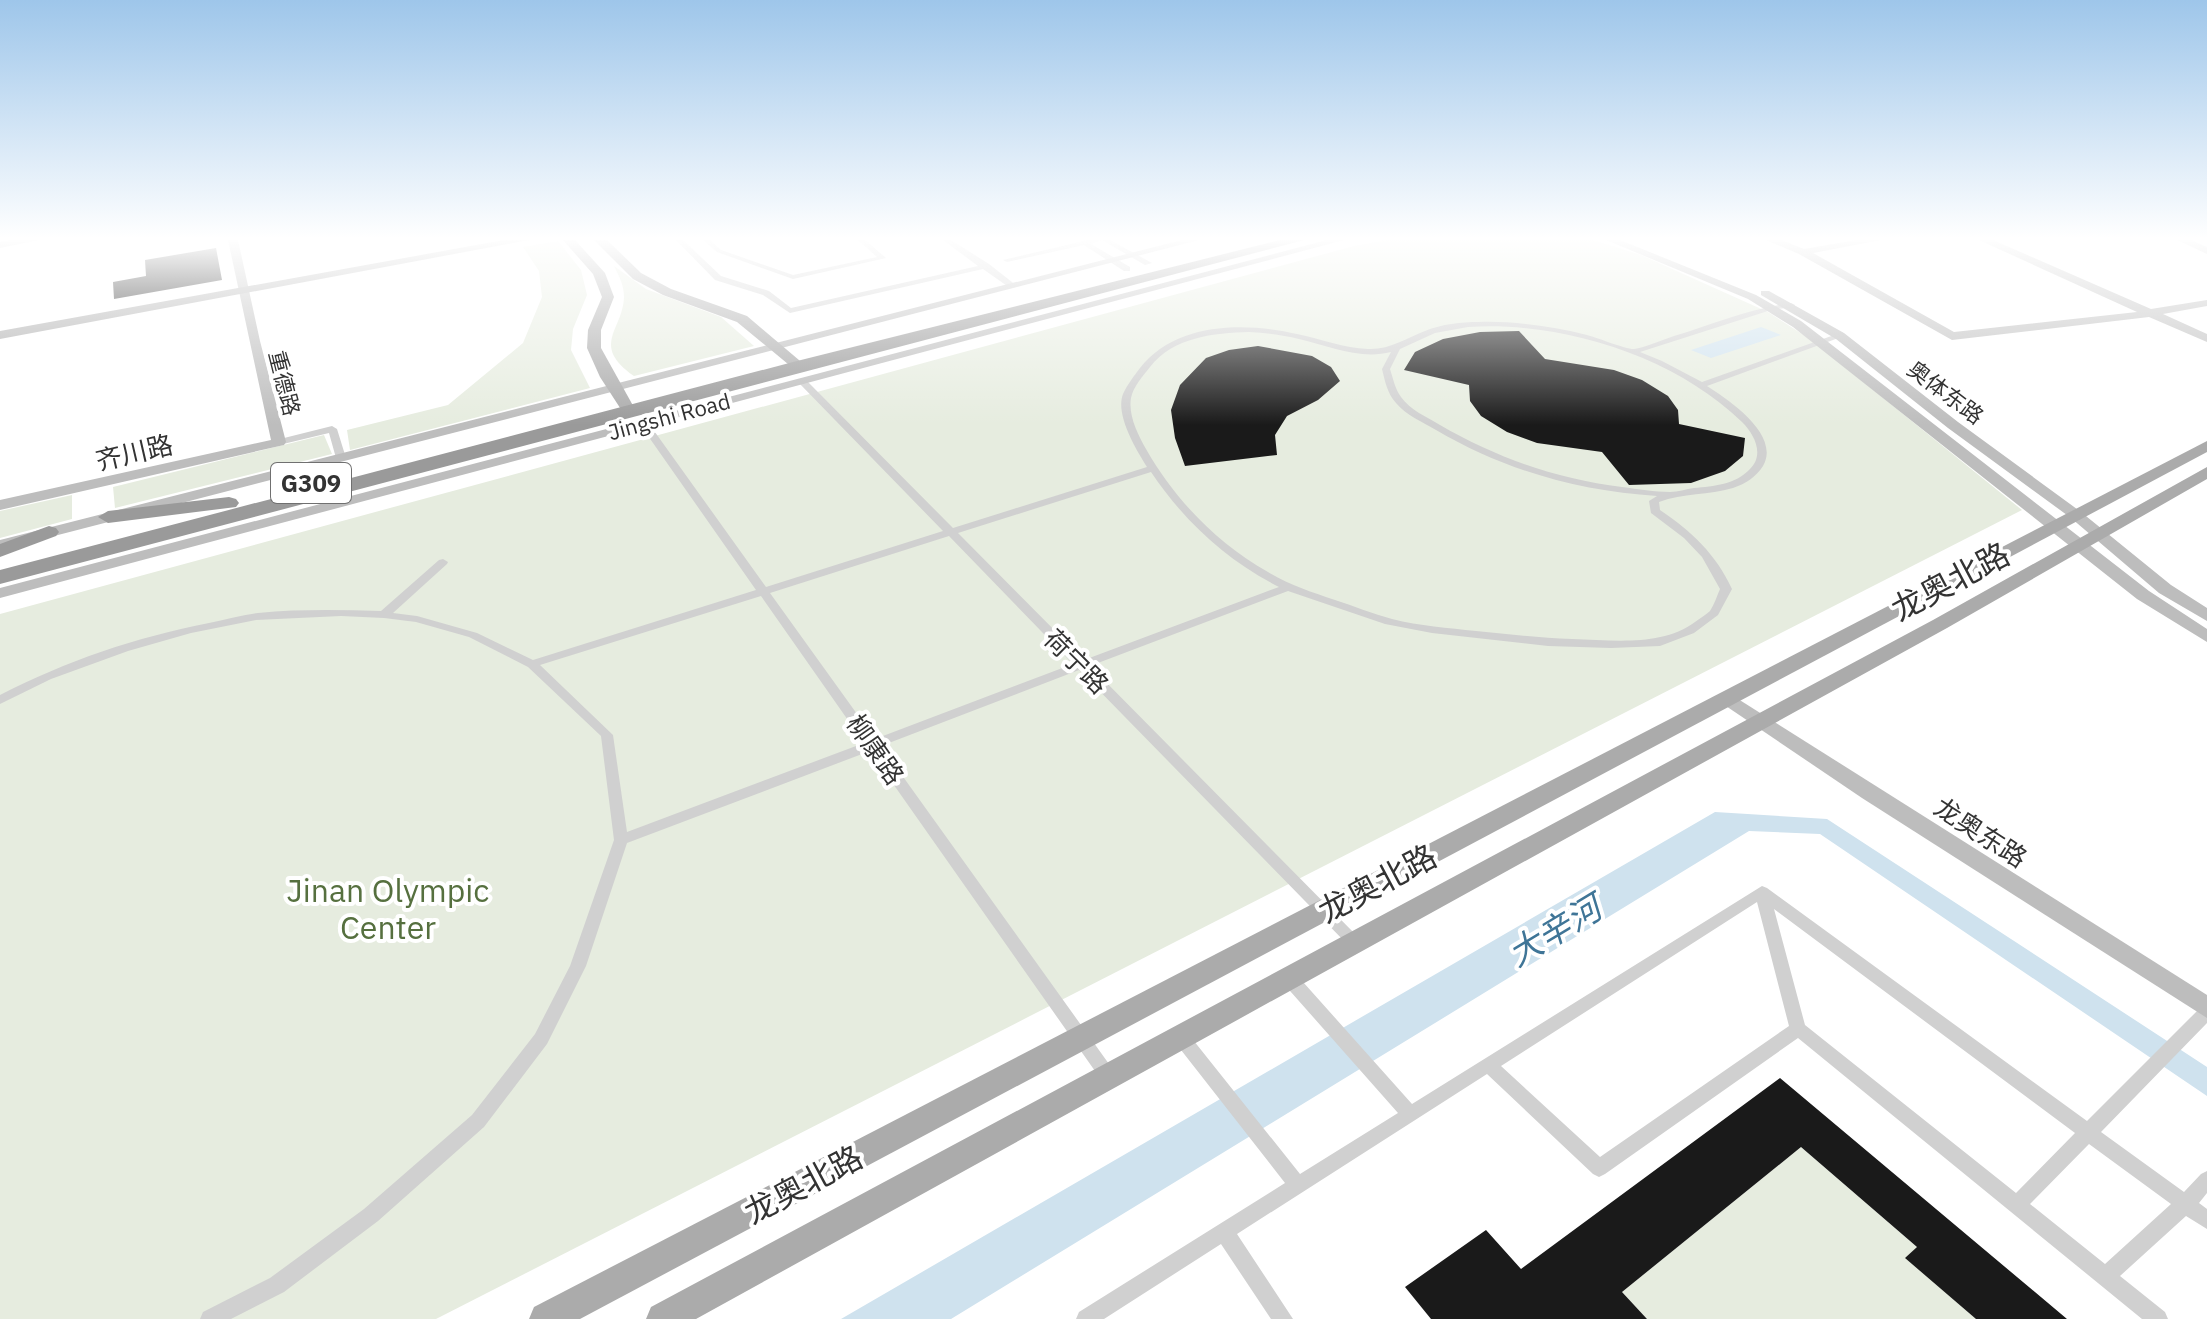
<svg xmlns="http://www.w3.org/2000/svg" width="2207" height="1319" viewBox="0 0 2207 1319" font-family="'IBM Plex Sans','Noto Sans SC',sans-serif">
<style>
.green{fill:#e6ecdf}
.water{fill:#cfe2ee}
.building{fill:#1a1a1a}
.lines{fill:none;stroke-linecap:round;stroke-linejoin:round}
.street{fill:#d0d0d0;fill-rule:evenodd}
.secondary{fill:#bdbdbd;fill-rule:evenodd}
.primary{fill:#ababab;fill-rule:evenodd}
.highway{fill:#9a9a9a;fill-rule:evenodd}
.labels{text-anchor:middle;dominant-baseline:central;stroke-width:8;stroke-linejoin:round;paint-order:stroke}
.far-street-label{font-size:22px;fill:#333;stroke:#fff}
.shield{fill:#fff;stroke:#707070;stroke-width:2}
.shield-label{font-size:24px;font-weight:bold;fill:#333}
.street-label{font-size:26px;fill:#333;stroke:#fff}
.near-street-label{font-size:32px;fill:#333;stroke:#fff}
.near-park-label{font-size:32px;fill:#56703f;stroke:#fff}
.near-water-label{font-size:34px;font-style:italic;fill:#3f7597;stroke:#fff}
</style>
<rect width="100%" height="100%" fill="#fff"/>
<g class="green">
<polygon points="1387,240 1593,240 1641,255 1768,312 1810,339 2022,510 436,1319 0,1319 0,614 1354,246"/>
<polygon points="558,241 581,270 587,295 573,329 571,350 590,388 350,450 347,430 448,405 523,343 542,297 539,271 523,247"/>
<path d="M614,266L646,289L721,317L754,346L634,376C590,345 623,330 624,297C624,285 619,276 614,266Z"/>
<polygon points="324,435 332,454 115,508 113,487"/>
<polygon points="72,495 72,519 0,538 0,511"/>
<polygon points="1801,1147 1917,1247 1906,1258 1976,1319 1647,1319 1622,1292"/>
</g>
<g class="water">
<polygon points="1761,327 1781,335 1711,358 1691,350"/>
<polygon points="1715,812 1827,819 2207,1067 2207,1096 1820,834 1749,831 951,1319 841,1319"/>
</g>
<g class="building">
<polygon points="216,248 222,280 114,299 113,282 146,276 145,260"/>
<polygon points="1519,331 1545,359 1614,370 1642,380 1668,396 1678,410 1679,424 1745,438 1743,456 1725,471 1691,483 1629,485 1602,452 1537,443 1507,432 1481,416 1470,401 1469,385 1404,370 1415,352 1443,339 1480,332"/>
<polygon points="1258,346 1312,356 1331,367 1340,381 1318,400 1287,416 1275,435 1277,455 1185,466 1175,438 1171,410 1180,385 1206,358 1229,350"/>
<polygon points="1780,1078 2067,1319 1976,1319 1905,1258 1917,1247 1801,1147 1622,1292 1647,1319 1431,1319 1405,1287 1486,1230 1521,1269"/>
</g>
<g class="lines">
<g class="street">
<polygon points="676,240 683,240 721,276 769,291 791,308 978,266 943,240 951,240 989,264 1017,286 1010,288 983,269 790,313 763,295 715,280"/>
<polygon points="703,240 710,240 721,250 793,275 877,257 858,240 865,240 886,258 793,279 717,252"/>
<polygon points="1088,240 1101,240 1091,244 1130,267 1130,271 1124,271 1084,245 1007,262 1003,260"/>
<polygon points="1102,240 1110,240 1152,263 1145,265"/>
<path d="M1791,303L1795,305L1794,307L1771,310L1640,352L1662,361L1702,382L1837,334L1844,336L1707,386C1729,400 1781,435 1763,466C1756,477 1745,484 1733,488C1709,495 1683,493 1659,502L1660,510C1691,531 1716,554 1732,589L1718,615L1694,633L1660,646L1611,648L1548,646L1432,633L1385,624L1288,591L1090,666L1358,937L1361,941L1358,945L1353,947L1348,945L1079,670L881,746L1114,1071L1117,1076L1114,1081L1108,1084L1102,1081L870,751L627,843L586,966L547,1044L484,1127L378,1221L284,1292L231,1319H200L203,1312L270,1278L364,1209L472,1115L535,1034L570,966L614,840L601,736L528,667L469,637L416,622L384,618L341,616L256,620L191,633L128,651L51,679L0,704V695C66,661 137,637 209,623C225,620 242,615 258,613C299,609 340,610 381,611L439,560L443,559L448,562L447,564L393,613L417,616L477,633L533,660L756,590L639,423L644,420L647,421L766,587L943,531L799,383L798,381L802,378L805,379L953,528L1147,467C1136,449 1115,415 1123,394C1127,385 1134,376 1140,368C1176,322 1245,322 1297,334C1321,339 1344,348 1368,349C1390,350 1406,338 1425,331C1442,324 1461,322 1479,322C1515,321 1552,326 1587,335C1599,338 1624,349 1634,349C1644,348 1664,339 1674,336C1713,324 1751,308 1791,303ZM1468,327C1562,321 1674,356 1742,422C1754,434 1765,454 1750,469C1735,485 1714,486 1694,488C1686,489 1678,492 1670,492C1655,492 1638,489 1622,487C1557,479 1497,458 1440,425C1427,417 1410,410 1401,397C1395,389 1393,378 1390,369L1400,349L1435,333ZM1249,332C1266,333 1282,335 1299,339C1329,346 1360,360 1391,352L1382,369C1385,381 1387,393 1396,403C1406,415 1422,422 1436,430C1504,470 1578,491 1657,496L1649,501L1651,513L1684,538L1702,557L1720,589C1717,596 1714,605 1710,611C1706,615 1700,618 1695,622C1661,647 1613,640 1572,639C1540,638 1508,634 1476,631C1448,628 1420,626 1392,619C1373,614 1354,606 1335,600C1312,592 1289,585 1268,572C1217,543 1175,500 1146,449C1138,435 1128,415 1131,398C1133,387 1143,376 1150,367C1173,337 1214,333 1249,332ZM1151,472C1184,521 1226,560 1279,587L1084,660L958,533ZM949,536L1073,664L875,739L770,593ZM761,596L864,743L627,832L613,735L540,665Z"/>
<polygon points="332,426 337,429 346,458 344,460 338,460 336,458 329,433 279,445 274,442 276,440"/>
<path d="M1762,886L1767,888L2087,1121L2201,1007L2207,1005V1023L2101,1132L2184,1192L2201,1174L2207,1171V1193L2199,1203L2207,1209V1229L2186,1216L2120,1276L2165,1312L2168,1319H2142L1798,1038L1605,1174L1599,1177L1593,1174L1487,1074L1237,1234L1293,1319H1271L1221,1244L1104,1319H1076L1079,1312L1285,1183L1174,1041L1172,1036L1174,1031L1180,1029L1186,1031L1300,1174L1398,1113L1283,983L1281,978L1283,973L1289,972L1295,973L1412,1104ZM1757,902L1789,1026L1600,1157L1501,1066ZM1774,909L2075,1133L2016,1193L1805,1025ZM2089,1144L2171,1204L2105,1264L2030,1204Z"/>
</g>
<g class="secondary">
<polygon points="12,240 39,240 0,248 0,242"/>
<polygon points="228,240 238,240 260,341 286,442 284,445 0,510 0,500 271,440"/>
<polygon points="1182,240 1199,240 0,550 0,540"/>
<polygon points="1327,240 1344,240 0,598 0,588"/>
<polygon points="1606,240 1620,240 1756,295 1801,321 2149,591 2207,629 2207,642 2137,599 1793,327 1748,299"/>
<polygon points="1766,240 1781,240 1804,249 1857,240 1881,240 1813,253 1954,332 2137,312 1979,240 1993,240 2151,309 2207,300 2207,306 2163,314 2207,334 2207,342 2149,317 1952,340 1799,254"/>
<polygon points="2177,240 2191,240 2207,247 2207,254"/>
<polygon points="1761,291 1769,291 1844,333 1958,422 2081,512 2171,585 2207,608 2207,621 2159,593 2071,518 1948,428 1836,339 1761,295"/>
<polygon points="1727,692 2207,995 2207,1018 1862,798 1720,702 1718,698"/>
</g>
<g class="primary">
<polygon points="504,240 529,240 0,339 0,331"/>
<polygon points="563,240 575,240 605,273 614,297 601,330 601,348 636,411 634,414 624,414 600,377 587,348 588,330 602,297 593,274"/>
<polygon points="594,240 607,240 641,273 671,289 747,316 806,366 794,369 737,322 663,295 633,279"/>
<polygon points="2207,441 2207,452 580,1319 529,1319 534,1307"/>
<polygon points="2207,467 2207,479 1947,628 696,1319 646,1319 651,1307 1933,620"/>
</g>
<g class="highway">
<polygon points="1280,240 1304,240 0,584 0,570 793,362"/>
<polygon points="229,497 236,499 239,503 236,507 108,523 98,517 108,511"/>
<polygon points="49,526 56,528 59,532 56,536 0,557 0,544"/>
</g>
</g>
<linearGradient id="sky" x2="0" y2="1"><stop stop-color="#9ec6ea"/><stop offset="0.56" stop-color="#fff"/><stop offset="1" stop-color="#fff" stop-opacity="0"/></linearGradient>
<rect width="2207" height="425" fill="url(#sky)"/>
<g class="labels">
<g class="far-street-label">
<text transform="translate(285 383) rotate(76)">重德路</text>
<text transform="translate(1946 392) rotate(37)">奥体东路</text>
<text transform="translate(669 416) rotate(-15)">Jingshi Road</text>
</g>
<rect class="shield" x="271" y="463" width="80" height="40" rx="6"/>
<g class="shield-label">
<text x="311" y="483">G309</text>
</g>
<g class="street-label">
<text transform="translate(134 452) rotate(-13)">齐川路</text>
<text transform="translate(1077 661) rotate(45)">荷宁路</text>
<text transform="translate(876 749) rotate(55)">柳康路</text>
<text transform="translate(1981 832) rotate(33)">龙奥东路</text>
</g>
<g class="near-street-label">
<text transform="translate(1950 581) rotate(-28)">龙奥北路</text>
<text transform="translate(1377 883) rotate(-28)">龙奥北路</text>
<text transform="translate(803 1184) rotate(-28)">龙奥北路</text>
</g>
<g class="near-park-label">
<text x="388" y="890">Jinan Olympic<tspan x="388" dy="37">Center</tspan></text>
</g>
<g class="near-water-label">
<text transform="translate(1554 930) rotate(-31)">大辛河</text>
</g>
</g>
</svg>
